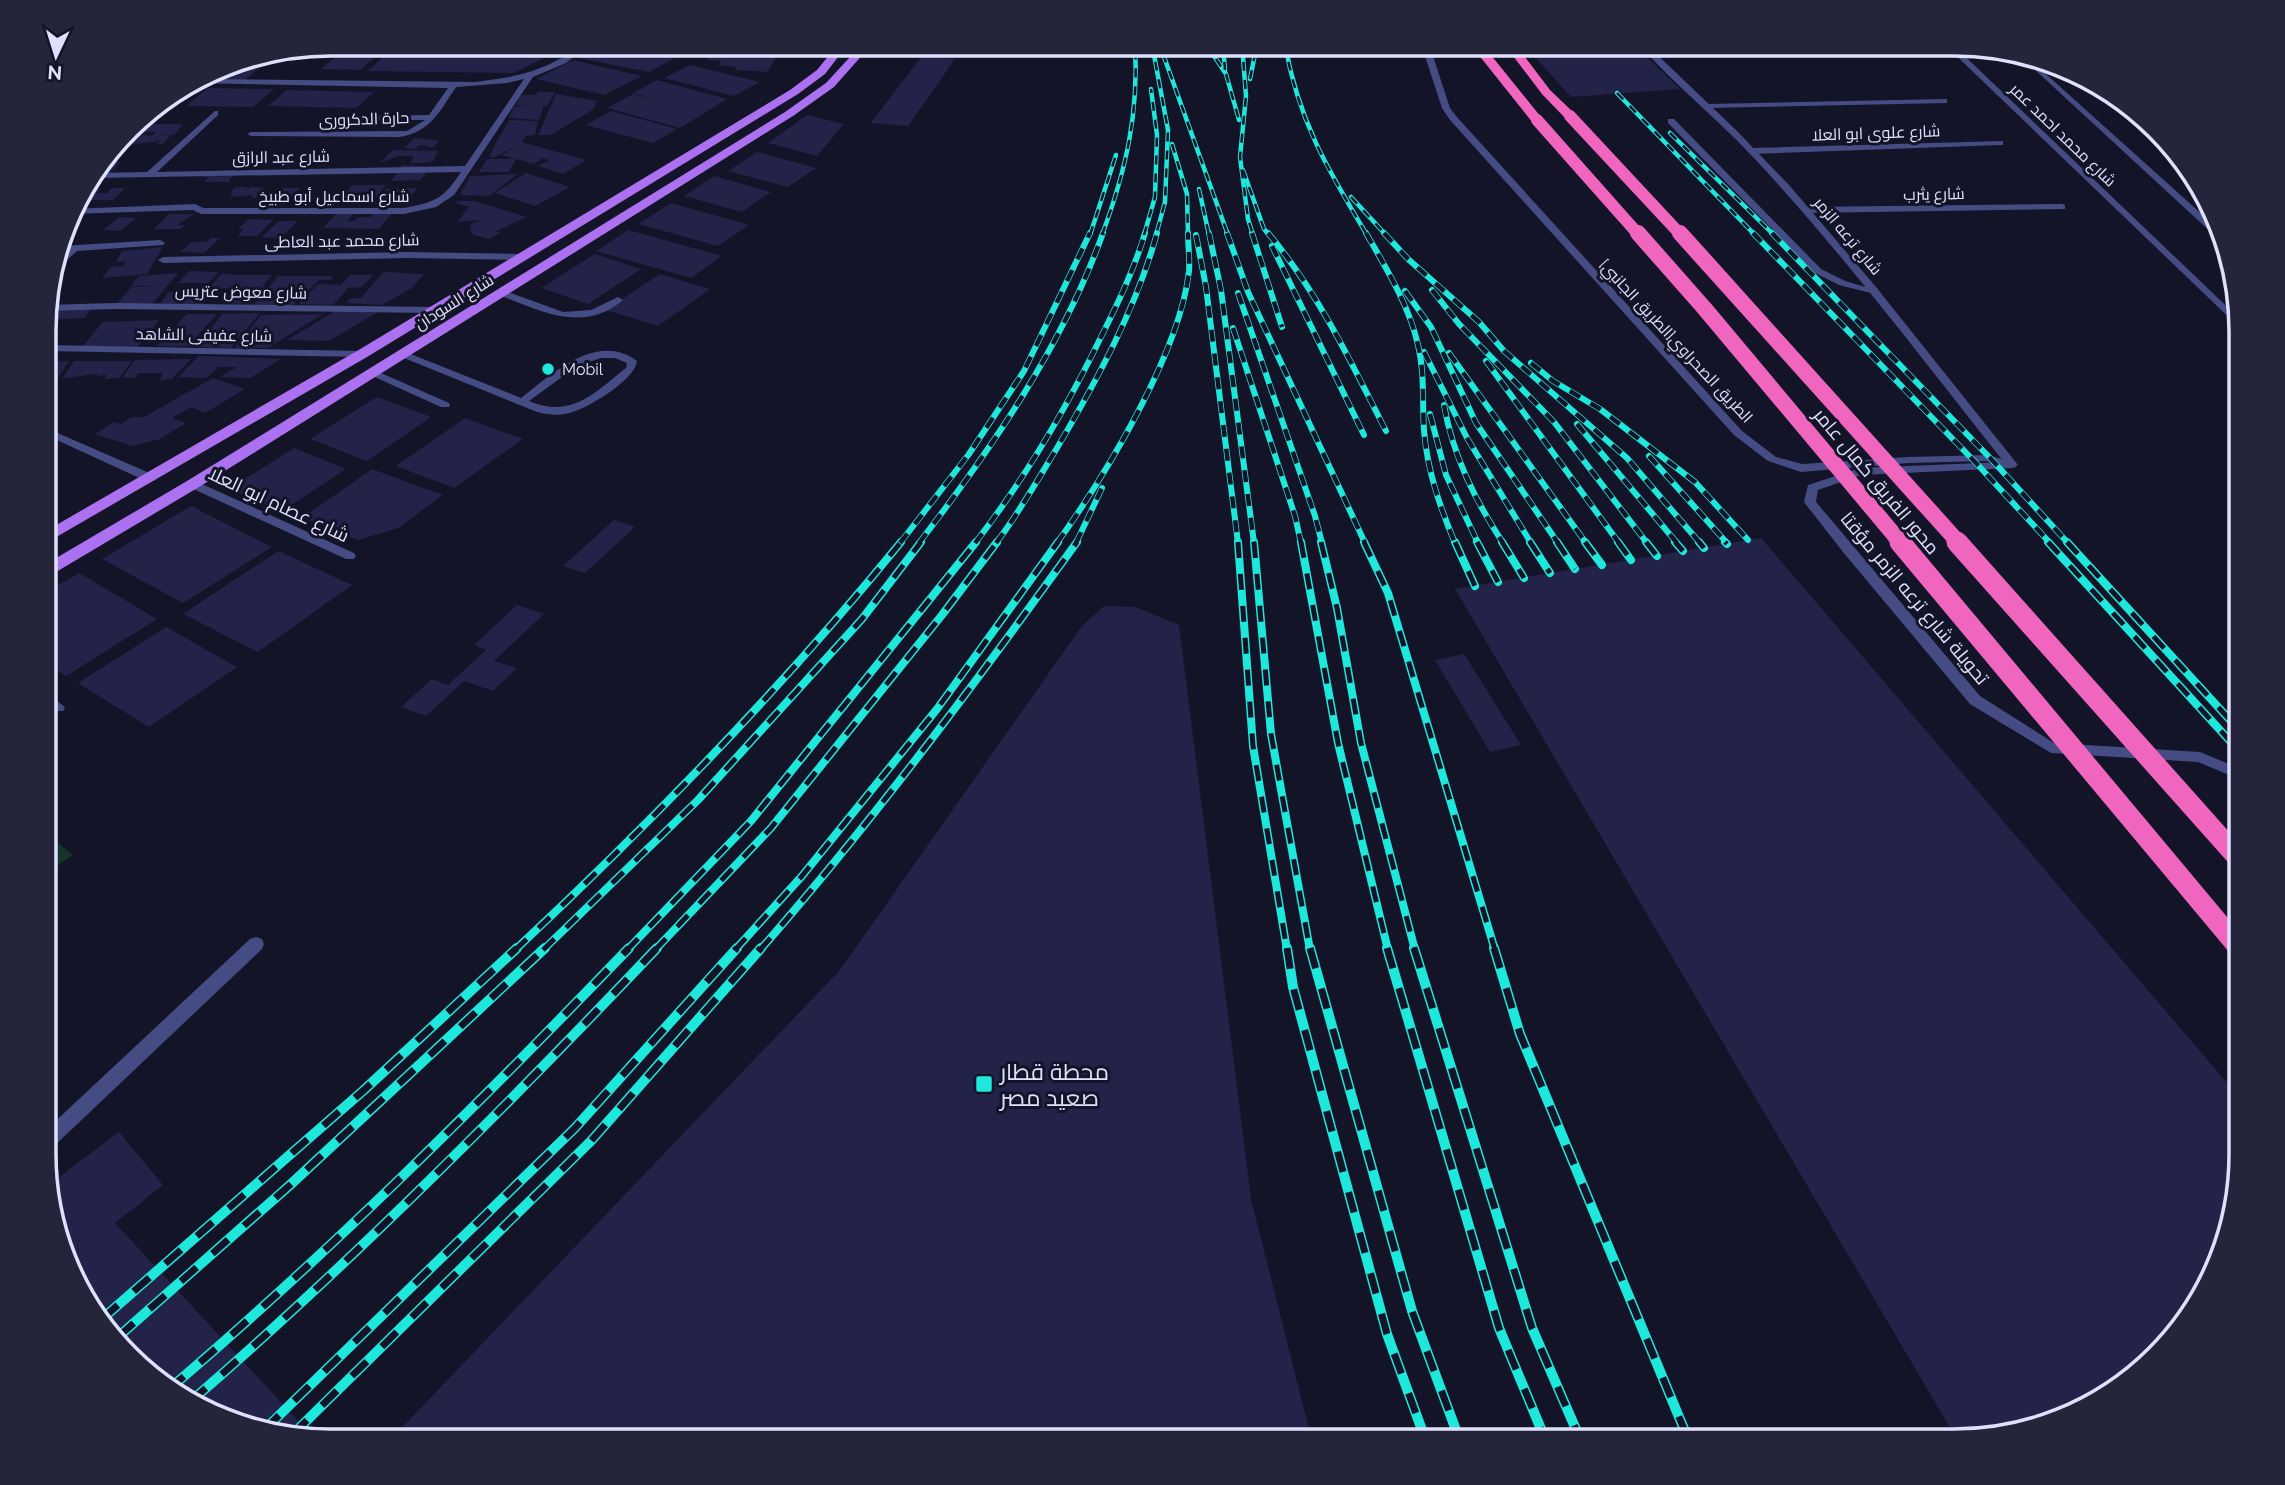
<svg xmlns="http://www.w3.org/2000/svg" width="2285" height="1485" viewBox="0 0 2285 1485" font-family="Raleway,Cairo,sans-serif">
<style>
.green{fill:#17332d}
.building{fill:#232248}
.lines{fill:none;stroke-linecap:round;stroke-linejoin:round}
.service{fill:#444c83;fill-rule:evenodd}
.minor{fill:#444c83;fill-rule:evenodd}
.tertiary{fill:#444c83;fill-rule:evenodd}
.primary{fill:#ac71f1;fill-rule:evenodd}
.motorway{fill:#f066bf;fill-rule:evenodd}
.rail-far3-casing{stroke:#1ee8dc;stroke-width:4.5}
.rail-far2-casing{stroke:#1ee8dc;stroke-width:6}
.rail-far1-casing{stroke:#1ee8dc;stroke-width:8}
.rail-casing{stroke:#1ee8dc;stroke-width:10}
.rail-far3{stroke:#141429;stroke-width:2.5;stroke-dasharray:9;stroke-linecap:butt}
.rail-far2{stroke:#141429;stroke-width:4.5;stroke-dasharray:12;stroke-linecap:butt}
.rail-far1{stroke:#141429;stroke-width:5;stroke-dasharray:16;stroke-linecap:butt}
.rail{stroke:#141429;stroke-width:7;stroke-dasharray:21;stroke-linecap:butt}
.motorway-bridge-far2{stroke:#f066bf;stroke-width:12}
.motorway-bridge-far1{stroke:#f066bf;stroke-width:16}
.motorway-bridge{stroke:#f066bf;stroke-width:21}
.poi-dot{fill:#1ee8dc;stroke:#141429;stroke-width:2.5}
.labels{text-anchor:middle;dominant-baseline:central;stroke-width:6;stroke-linejoin:round;paint-order:stroke}
.far-street-label{font-size:16px;fill:#dfe1fc;stroke:#141429}
.far-poi-label{font-size:16px;fill:#dfe1fc;stroke:#141429;text-anchor:start}
.street-label{font-size:19px;fill:#dfe1fc;stroke:#141429}
.near-poi-label{font-size:23px;fill:#dfe1fc;stroke:#141429;text-anchor:start}
.rim{fill:none;stroke:#dfe1fc;stroke-width:3.5}
</style>
<rect width="100%" height="100%" fill="#141429"/>
<polygon class="green" points="46,833 73,855 46,873"/>
<g class="building">
<polygon points="351,44 390,44 360,70 321,69"/>
<polygon points="397,44 574,44 513,73 368,71"/>
<polygon points="607,44 701,44 649,72 579,58"/>
<polygon points="1523,44 1633,44 1680,89 1571,97"/>
<polygon points="718,47 782,49 767,72 735,70 736,67 719,65 721,61 707,60"/>
<polygon points="922,56 955,59 908,126 871,123"/>
<polygon points="573,60 642,76 604,95 537,79"/>
<polygon points="245,64 264,64 245,80 226,79 235,71 231,71"/>
<polygon points="690,65 760,82 734,96 664,78"/>
<polygon points="657,80 727,99 680,128 607,108 633,94 665,102 633,93"/>
<polygon points="188,86 164,108 153,108"/>
<polygon points="208,88 274,89 253,107 186,106"/>
<polygon points="287,90 374,92 356,108 268,106"/>
<polygon points="538,92 555,92 547,106 544,106 539,120 509,118 514,107 527,106 516,105 522,95 536,95"/>
<polygon points="556,94 597,101 594,109 551,135 538,135"/>
<polygon points="611,111 677,129 653,143 586,125"/>
<polygon points="807,115 844,124 817,156 768,143"/>
<polygon points="509,120 538,121 535,135 526,136 522,142 586,160 563,174 538,166 549,160 537,157 541,159 534,164 502,155 517,145 493,158 489,156"/>
<polygon points="145,123 158,124 183,124 174,135 159,136 170,136 162,145 157,144 161,141 125,145 136,134 152,136 156,132 137,132"/>
<polygon points="414,138 425,139 439,141 433,148 421,145 414,149 405,148"/>
<polygon points="392,150 438,151 433,161 423,163 410,163 414,156 398,156 380,163"/>
<polygon points="757,152 816,168 788,187 728,171"/>
<polygon points="487,159 516,159 509,172 479,172"/>
<polygon points="105,162 121,162 109,173 97,173"/>
<polygon points="402,165 421,166 419,171 427,172 420,180 391,181"/>
<polygon points="526,173 570,187 535,206 495,193"/>
<polygon points="204,174 221,177 224,174 236,174 229,179 231,182 204,182 208,177 202,177"/>
<polygon points="518,174 489,196 460,195 470,176"/>
<polygon points="714,176 771,192 742,212 684,196"/>
<polygon points="352,185 386,185 371,204 362,204 368,195 360,195 353,203 337,204"/>
<polygon points="235,187 248,187 245,191 251,187 265,188 256,198 251,198 253,195 230,197 233,194 230,193"/>
<polygon points="112,188 125,188 113,200 80,200 92,189 101,189 97,193 107,193"/>
<polygon points="281,188 300,188 287,202 262,201 267,196 274,195"/>
<polygon points="417,188 405,204 375,204 386,189"/>
<polygon points="458,201 474,201 527,217 496,231 500,233 489,239 474,235 470,230 471,224 480,220 457,222 469,207 456,203"/>
<polygon points="671,203 749,225 718,246 639,224"/>
<polygon points="337,213 354,213 347,221 354,221 358,217 371,217 374,213 392,213 379,229 323,228"/>
<polygon points="169,214 194,214 177,225 185,225 180,229 154,229"/>
<polygon points="119,217 136,218 121,231 103,230"/>
<polygon points="248,219 273,220 257,236 237,236 244,229 238,229"/>
<polygon points="279,221 297,221 281,238 262,237"/>
<polygon points="628,230 722,256 691,278 596,251"/>
<polygon points="211,238 220,238 204,253 180,252 192,242 206,242"/>
<polygon points="163,247 147,274 103,278 110,267 123,266 126,261 116,262 122,251"/>
<polygon points="595,254 641,269 588,304 541,288"/>
<polygon points="189,271 219,272 208,283 178,283"/>
<polygon points="383,272 424,274 412,288 382,305 346,303 351,298 361,298"/>
<polygon points="178,273 152,304 116,305 131,287 163,286 131,286 139,276"/>
<polygon points="222,273 234,275 272,275 263,286 266,286 249,304 222,303 239,285 234,288 208,289"/>
<polygon points="660,274 710,289 658,326 606,310"/>
<polygon points="350,275 373,275 362,287 348,288 333,305 299,304 318,284 341,285"/>
<polygon points="278,276 333,276 330,280 319,280 292,306 253,306"/>
<polygon points="215,291 201,305 159,305 169,292"/>
<polygon points="91,308 85,318 46,320 46,309"/>
<polygon points="337,310 381,310 329,341 287,340"/>
<polygon points="260,313 231,348 197,347 222,314"/>
<polygon points="187,314 217,314 188,346 157,346"/>
<polygon points="323,314 268,348 235,348 261,315"/>
<polygon points="159,320 137,347 83,346 103,322"/>
<polygon points="199,356 281,359 250,378 220,377 237,367 218,367 207,378 178,377"/>
<polygon points="191,359 172,379 160,380 163,373 138,373 135,378 122,378 135,360"/>
<polygon points="69,361 57,379 46,379 46,362"/>
<polygon points="74,361 132,361 119,378 104,379 107,375 96,376 99,373 62,379"/>
<polygon points="213,378 245,389 205,413 191,407 172,418 186,423 160,439 133,446 95,434 114,422 121,424 131,417 144,417"/>
<polygon points="377,397 431,417 367,461 310,439"/>
<polygon points="465,418 523,439 454,488 396,466"/>
<polygon points="294,448 346,469 282,511 229,489"/>
<polygon points="372,469 443,495 398,528 358,540 302,518"/>
<polygon points="191,506 272,547 183,603 102,559"/>
<polygon points="614,520 635,527 585,573 563,566"/>
<polygon points="1761,538 2241,1099 2241,1173 2226,1246 2193,1314 2097,1403 1973,1441 1958,1441 1455,589"/>
<polygon points="278,551 352,585 258,652 183,614"/>
<polygon points="79,573 157,619 66,676 46,663 46,592"/>
<polygon points="517,605 544,614 494,661 517,668 493,691 464,681 426,716 401,707 432,679 448,685 486,650 474,645"/>
<polygon points="1104,606 1135,607 1179,625 1251,1199 1312,1441 389,1441 840,970 1082,626"/>
<polygon points="166,627 237,667 149,727 78,683"/>
<polygon points="1464,654 1521,745 1490,752 1435,660"/>
<polygon points="119,1132 163,1185 115,1223 315,1439 239,1426 171,1393 82,1298 46,1187"/>
</g>
<g class="lines">
<g class="service">
<polygon points="1421,44 1429,44 1450,108 1456,116 1742,431 1776,457 1802,464 1909,457 1987,455 2016,463 2016,467 2012,468 1987,461 1909,463 1801,472 1768,461 1734,435 1450,120 1442,108"/>
<polygon points="1668,119 1674,119 1821,269 1845,281 1879,291 1879,295 1839,285 1815,273 1668,123"/>
<path d="M403,351L521,398C552,374 597,331 637,361C635,380 588,408 570,413C559,416 548,415 537,412L399,356V352ZM601,358H615L627,363L626,368C594,393 572,419 529,401L577,366Z"/>
<polygon points="256,937 262,939 264,944 262,949 52,1148 46,1150 46,1130 250,939"/>
</g>
<g class="minor">
<path d="M582,44H590L566,63L533,77L454,195L436,207L404,214H201L193,210L70,214L72,209L195,204L203,208H404C436,202 443,199 461,172L93,178L97,173L147,172L215,111H218V115L157,172L465,166L524,79L507,83L456,87C439,112 431,132 399,137L251,136L247,134L251,132L407,131L425,120H366L362,118L366,116L429,115L448,88L193,83L200,79L475,82C518,77 547,71 582,44Z"/>
<polygon points="1944,44 1952,44 2241,320 2241,329"/>
<polygon points="2018,54 2026,56 2215,226 2218,236 2214,235"/>
<polygon points="1944,99 1947,99 1947,103 1708,108 1704,106 1708,104"/>
<polygon points="2003,141 2003,145 2000,145 1753,154 1749,151 1753,148"/>
<polygon points="2062,204 2065,205 2065,209 1806,213 1802,210 1806,207"/>
<polygon points="160,240 165,243 163,245 77,251 53,272 56,261 66,251 59,252 61,246"/>
<polygon points="407,252 522,254 527,257 522,260 407,258 163,263 158,260 163,257"/>
<path d="M499,291H505L563,312L591,310L618,297L623,300C583,334 541,311 499,295Z"/>
<polygon points="114,303 435,307 440,310 435,313 114,309 46,311 46,305"/>
<polygon points="46,345 362,351 367,354 362,357 46,351"/>
<polygon points="372,369 449,403 450,405 449,407 441,407 368,374 368,370"/>
<polygon points="46,428 154,475 156,478 154,481 146,481 46,435"/>
<polygon points="193,480 354,553 356,556 354,559 346,559 189,487 189,481"/>
<polygon points="46,693 65,707 63,711 53,711 46,705"/>
</g>
<path class="tertiary" d="M1638,44H1646L1736,130L1789,185L1876,287L2018,465L2012,468L1861,475L1818,490L1816,502L1980,696L2054,743L2200,752L2241,769V780L2198,762L2051,753L1970,704L1843,552L1804,502L1808,485L1860,468L2004,462C1926,364 1851,264 1767,172C1727,127 1679,89 1638,44Z"/>
<g class="primary">
<polygon points="838,44 848,44 825,74 798,94 367,357 46,543 46,531 357,351 790,90 817,70"/>
<polygon points="862,44 872,44 834,87 793,116 199,487 46,578 46,564 187,481 785,112 826,83"/>
</g>
<g class="motorway">
<polygon points="1470,44 1482,44 1541,117 1541,123 1533,123"/>
<polygon points="1504,44 1515,44 1550,90 1574,113 1574,119 1566,119 1542,94"/>
</g>
<g class="rail-far3-casing">
<g id="rail-far3">
<polyline points="1152,44 1168,130 1165,202 1156,235"/>
<polyline points="1206,44 1226,74 1239,120"/>
<polyline points="1223,44 1225,70"/>
<polyline points="1242,44 1246,96 1240,157 1248,219 1253,235"/>
<path d="M1285,44C1298,120 1328,170 1367,235"/>
<polyline points="1163,54 1228,235"/>
<polyline points="1250,79 1257,44"/>
<polyline points="1617,93 1755,235"/>
<polyline points="1670,133 1774,235"/>
<polyline points="1172,144 1187,194 1188,235"/>
<polyline points="1243,170 1264,229 1269,235"/>
<polyline points="1199,189 1209,235"/>
<polyline points="1351,197 1386,235"/>
<polyline points="1090,235 1116,155"/>
<path d="M1102,235C1126,170 1139,114 1135,44"/>
<polyline points="1144,235 1155,197 1157,135 1151,89"/>
</g>
</g>
<g class="rail-far2-casing">
<g id="rail-far2">
<polyline points="1209,233 1221,290 1254,543"/>
<polyline points="1227,233 1248,292 1365,543"/>
<polyline points="1252,233 1282,327"/>
<path d="M1268,233C1319,294 1350,360 1386,431"/>
<path d="M1366,233C1386,268 1409,305 1418,345C1425,374 1422,401 1424,430C1427,470 1440,507 1455,543"/>
<polyline points="1384,233 1408,259 1479,322 1504,351 1627,458 1700,543"/>
<polyline points="1753,233 1977,464 2050,543"/>
<polyline points="1772,233 1992,460 2068,543"/>
<polyline points="1196,235 1206,287 1238,543"/>
<polyline points="1272,246 1364,435"/>
<polyline points="1432,290 1459,324 1554,422 1647,543"/>
<polyline points="1405,291 1431,327 1476,423 1558,543"/>
<polyline points="1238,293 1315,516 1322,543"/>
<polyline points="1233,328 1295,516 1301,543"/>
<polyline points="1424,352 1467,438 1531,543"/>
<polyline points="1449,353 1586,543"/>
<polyline points="1486,361 1619,543"/>
<polyline points="1531,363 1553,381 1600,409 1695,482 1748,540"/>
<path d="M1444,405C1453,456 1475,500 1503,543"/>
<polyline points="1430,414 1446,475 1478,543"/>
<polyline points="1577,424 1677,543"/>
<polyline points="1649,456 1727,543"/>
<polyline points="900,543 969,454 1024,371 1090,233"/>
<path d="M919,543C992,448 1062,347 1103,233"/>
<path d="M975,543C1024,480 1066,409 1101,337C1118,303 1134,270 1145,233"/>
<path d="M996,543C1019,513 1037,481 1057,448C1097,380 1136,309 1157,233"/>
<path d="M1057,543C1105,476 1180,353 1189,271C1190,259 1188,245 1188,233"/>
<polyline points="1076,543 1102,488"/>
</g>
</g>
<g class="rail-far1-casing">
<g id="rail-far1">
<polyline points="1238,542 1253,746 1287,950"/>
<polyline points="1254,542 1271,734 1310,950"/>
<polyline points="1301,542 1338,743 1388,950"/>
<polyline points="1321,542 1337,608 1361,743 1415,950"/>
<polyline points="1364,542 1388,593 1495,950"/>
<polyline points="1455,542 1475,586"/>
<polyline points="1477,542 1498,582"/>
<polyline points="1502,542 1524,578"/>
<polyline points="1530,542 1550,573"/>
<polyline points="1557,542 1575,569"/>
<polyline points="1585,542 1602,565"/>
<polyline points="1618,542 1631,560"/>
<polyline points="1646,542 1657,556"/>
<polyline points="1675,542 1683,551"/>
<polyline points="1699,542 1704,548"/>
<polyline points="1725,542 1727,544"/>
<polyline points="2048,542 2241,753"/>
<polyline points="2067,542 2241,732"/>
<path d="M515,950C652,822 783,687 901,542"/>
<polyline points="543,950 698,800 862,619 921,542"/>
<polyline points="627,950 751,821 976,542"/>
<polyline points="655,950 771,828 942,615 997,542"/>
<polyline points="735,950 802,876 937,709 1058,542"/>
<path d="M760,950C874,820 976,682 1077,542"/>
</g>
</g>
<g class="rail-casing">
<g id="rail">
<polyline points="1287,948 1293,987 1387,1334 1426,1441"/>
<polyline points="1310,948 1412,1311 1460,1441"/>
<polyline points="1387,948 1499,1328 1546,1441"/>
<polyline points="1414,948 1532,1328 1581,1441"/>
<polyline points="1494,948 1520,1034 1689,1441"/>
<polyline points="102,1319 364,1090 517,948"/>
<polyline points="118,1337 290,1185 545,948"/>
<path d="M168,1390C330,1252 481,1102 629,948"/>
<path d="M190,1402C354,1260 507,1106 657,948"/>
<polyline points="264,1430 575,1128 737,948"/>
<polyline points="292,1435 591,1141 761,948"/>
</g>
</g>
<use href="#rail-far3" class="rail-far3"/>
<use href="#rail-far2" class="rail-far2"/>
<use href="#rail-far1" class="rail-far1"/>
<use href="#rail" class="rail"/>
<g class="motorway-bridge-far2">
<polyline points="1570,116 1681,235"/>
<polyline points="1537,120 1639,235"/>
</g>
<g class="motorway-bridge-far1">
<polyline points="1638,233 1705,309 1901,543"/>
<polyline points="1680,233 1959,543"/>
</g>
<g class="motorway-bridge">
<polyline points="1900,542 2241,950"/>
<polyline points="1957,542 2241,861"/>
</g>
</g>
<g class="poi-dot">
<circle cx="548" cy="369" r="7"/>
<rect x="975" y="1075" width="18" height="18" rx="3.5"/>
</g>
<g class="labels">
<g class="far-street-label">
<text transform="translate(364 119) rotate(-2)">حارة الدكرورى</text>
<text transform="translate(1876 133) rotate(-2)">شارع علوى ابو العلا</text>
<text transform="translate(2063 135) rotate(44)">شارع محمد احمد عمر</text>
<text transform="translate(281 157) rotate(-1)">شارع عبد الرازق</text>
<text transform="translate(1934 194) rotate(-1)">شارع يثرب</text>
<text x="334" y="196">شارع اسماعيل أبو طبيخ</text>
<text transform="translate(1848 236) rotate(50)">شارع ترعه الزمر</text>
<text transform="translate(342 241) rotate(-1)">شارع محمد عبد العاطى</text>
<text transform="translate(241 292) rotate(1)">شارع معوض عتريس</text>
<text transform="translate(454 302) rotate(-32)">شارع السودان</text>
<text transform="translate(204 335) rotate(1)">شارع عفيفى الشاهد</text>
<text transform="translate(1676 341) rotate(47)">الطريق الصحراوي[الطريق الجانبي]</text>
</g>
<g class="far-poi-label">
<text x="562" y="369">Mobil</text>
</g>
<g class="street-label">
<text transform="translate(1877 481) rotate(50)">محور الفريق كمال عامر</text>
<text transform="translate(279 504) rotate(25)">شارع عصام ابو العلا</text>
<text transform="translate(1915 598) rotate(50)">تحويلة شارع ترعه الزمر مؤقتا</text>
</g>
<g class="near-poi-label">
<text x="1000" y="1071">محطة قطار<tspan x="1000" dy="26">صعيد مصر</tspan></text>
</g>
</g>
<path d="M0 0H2285V1485H0ZM331 56H1954A275 275 0 0 1 2229 331V1154A275 275 0 0 1 1954 1429H331A275 275 0 0 1 56 1154V331A275 275 0 0 1 331 56Z" fill="#24243a" fill-rule="evenodd"/>
<path class="rim" d="M331 56H1954A275 275 0 0 1 2229 331V1154A275 275 0 0 1 1954 1429H331A275 275 0 0 1 56 1154V331A275 275 0 0 1 331 56Z"/>
<g transform="translate(56 56) rotate(184)" stroke="#141429" stroke-width="5" paint-order="stroke">
<path d="M0-5L12 26L0 18L-12 26Z" fill="#dfe1fc"/>
<text y="-10" font-size="19" font-weight="bold" text-anchor="middle" fill="#dfe1fc">N</text>
</g>
</svg>
